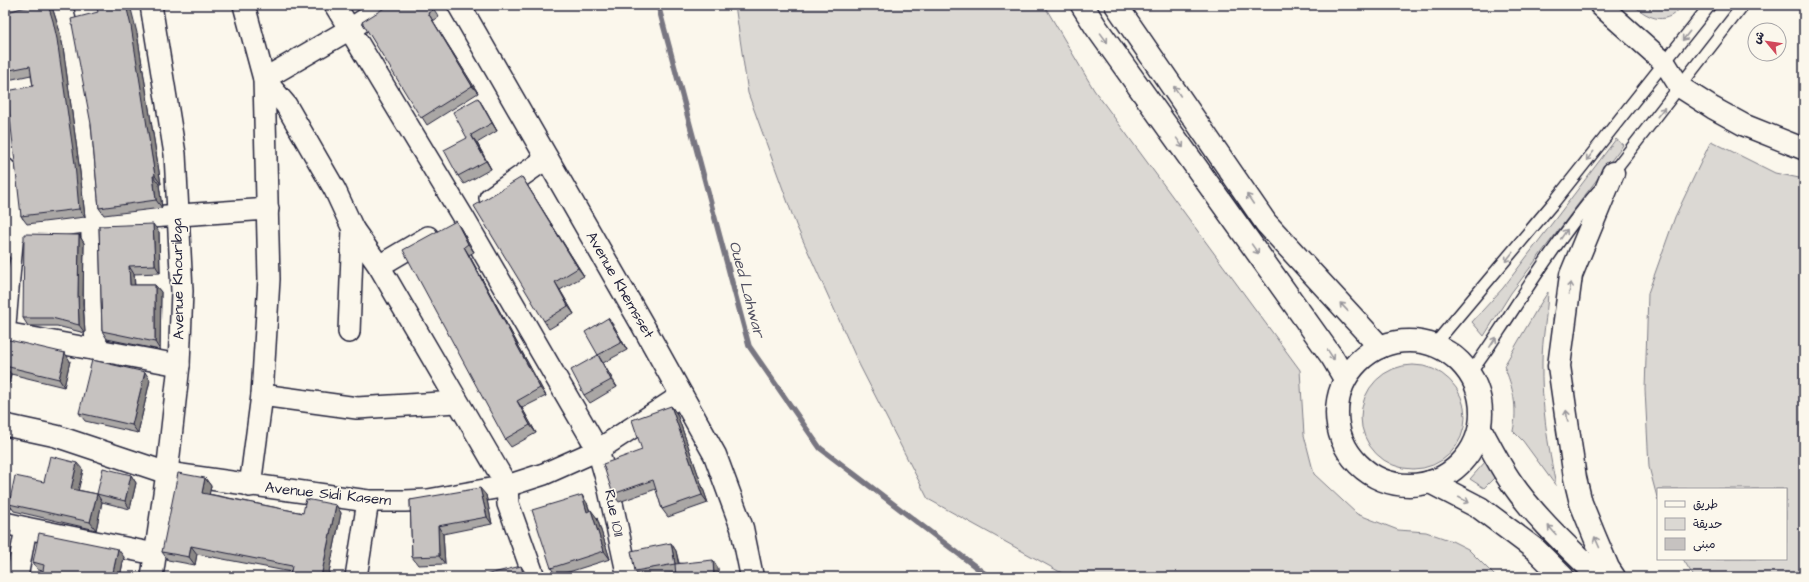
<svg xmlns="http://www.w3.org/2000/svg" width="1809" height="582" viewBox="0 0 1809 582" font-family="'Architects Daughter','Playpen Sans Arabic',sans-serif">
<style>
.green{fill:#dbd8d3;stroke:#7e7d87}
.lines{fill:none;stroke-linecap:round;stroke-linejoin:round}
.stream{stroke:#787681;stroke-width:5.5}
.lane-casing{stroke:#22223b;stroke-width:14}
.street-casing{stroke:#22223b;stroke-width:24}
.secondary-casing{stroke:#22223b;stroke-width:25}
.lane{stroke:#fbf7ec;stroke-width:11}
.street{stroke:#fbf7ec;stroke-width:21}
.secondary{stroke:#fbf7ec;stroke-width:22}
.wall{fill:#aaa7a5;stroke:#22223b}
.shaded-wall{fill:#8b8886;stroke:#22223b}
.building{fill:#c6c2c0;stroke:#22223b}
.oneway{stroke:#99979c}
.labels{text-anchor:middle;dominant-baseline:central;stroke-width:3.5;stroke-linejoin:round;paint-order:stroke}
.street-label{font-size:15px;fill:#22223b;stroke:#fbf7ec}
.water-label{font-size:16px;font-style:italic;fill:#545364;stroke:#fbf7ec}
</style>
<rect width="100%" height="100%" fill="#fbf7ec"/>
<filter id="ink" filterUnits="userSpaceOnUse"><feTurbulence type="fractalNoise" baseFrequency=".025" numOctaves="2"/><feDisplacementMap in="SourceGraphic" scale="8" xChannelSelector="R" yChannelSelector="G"/><feConvolveMatrix kernelMatrix="1 2 1 2 8 2 1 2 1" color-interpolation-filters="sRGB"/></filter>
<g filter="url(#ink)">
<g class="green">
<polygon points="735,5 1044,5 1094,90 1300,370 1304,435 1314,474 1357,514 1398,530 1426,532 1452,541 1468,549 1496,577 1069,577 928,499 859,364 796,225 748,93"/>
<path d="M1633,5H1651L1660,8L1666,5H1683C1666,26 1651,20 1633,5Z"/>
<polygon points="1616,139 1623,145 1511,293 1484,336 1472,322 1503,288"/>
<polygon points="1711,141 1775,173 1804,179 1804,577 1694,577 1683,559 1786,559 1786,489 1658,489 1658,501 1649,467 1645,390 1648,293 1675,217"/>
<path d="M1548,292C1547,316 1542,339 1542,362C1541,404 1548,445 1556,486L1523,441L1513,431C1518,408 1513,387 1504,366L1537,309Z"/>
<circle cx="1413" cy="417" r="52"/>
<polygon points="1485,462 1495,477 1484,488 1470,479"/>
</g>
<g class="lines">
<polyline class="stream" points="658,5 749,346 820,448 989,577"/>
<g class="lane-casing">
<g id="lane">
<polyline points="1610,176 1743,5"/>
<polyline points="1434,345 1554,202 1710,5"/>
<path d="M1470,373C1485,354 1497,334 1511,313C1538,271 1566,229 1598,191"/>
</g>
</g>
<g class="street-casing">
<g id="street">
<polyline points="62,5 81,106 90,179 96,349"/>
<polyline points="151,5 175,154 182,291 179,365 167,473 152,577"/>
<polyline points="244,5 264,79 269,279 262,395 250,486"/>
<polyline points="335,5 463,217 598,450 608,485 628,577"/>
<polyline points="387,5 350,29 264,79 286,105 335,190 353,229 379,266 507,486 508,504 534,577"/>
<polyline points="1600,5 1665,63 1680,87 1713,108 1744,125 1804,149"/>
<polyline points="5,13 32,5"/>
<polyline points="5,169 13,231 5,324"/>
<polyline points="490,198 547,158"/>
<polyline points="5,232 92,221 268,209"/>
<polyline points="379,266 428,237"/>
<polyline points="349,332 353,229"/>
<polyline points="5,333 179,365"/>
<polyline points="262,395 357,408 457,402"/>
<polyline points="5,425 56,436 167,473 368,501 405,501 428,500 507,486 544,474 598,450 682,395"/>
<polyline points="5,523 26,528 155,554"/>
<polyline points="17,577 26,528"/>
<polyline points="356,577 368,501"/>
</g>
</g>
<g class="secondary-casing">
<g id="secondary">
<polyline points="459,5 642,324 715,455 742,528 752,577"/>
<polyline points="1082,5 1096,27 1332,357 1345,379"/>
<polyline points="1116,5 1266,223 1380,347"/>
<polyline points="1613,173 1571,275 1559,366 1575,478 1581,503 1594,535 1608,568 1614,577"/>
<circle cx="1409" cy="413" r="72"/>
<path d="M1480,428C1490,446 1499,465 1511,482C1535,517 1568,547 1599,577"/>
<polyline points="1430,482 1480,508 1536,550 1563,577"/>
</g>
</g>
<use href="#lane" class="lane"/>
<use href="#street" class="street"/>
<use href="#secondary" class="secondary"/>
</g>
<g class="wall">
<polygon points="35,5 49,5 53,10 59,29 63,47 80,172 85,217 27,224 21,216 33,86 31,75 8,80 5,76 5,13"/>
<polygon points="431,5 439,17 433,21 478,93 427,125 362,22"/>
<polygon points="137,33 161,184 159,184 162,208 104,215 99,208 91,124"/>
<polygon points="478,98 483,106 497,131 477,143 491,169 464,184 458,176 467,138"/>
<polygon points="527,185 584,276 560,290 574,314 549,329 544,321"/>
<polygon points="456,221 461,229 474,252 469,255 546,396 522,408 536,433 511,447 505,439"/>
<polygon points="99,226 159,232 160,273 134,274 135,285 155,285 161,292 160,350 107,339 102,331"/>
<polygon points="79,235 84,243 83,303 85,333 57,326 28,326 23,318"/>
<polygon points="614,326 627,350 603,363 617,387 590,403 584,395 598,355"/>
<polygon points="5,339 70,361 64,387 11,374 5,400"/>
<polygon points="150,380 138,433 85,421 79,413"/>
<polygon points="671,406 677,414 708,503 668,517 662,509 656,489 619,502 613,494"/>
<polygon points="83,470 78,490 97,494 131,475 136,483 130,509 102,502 96,530 14,511 9,504 44,482"/>
<polygon points="205,478 211,486 209,494 303,513 336,505 341,513 328,577 290,577 291,572 197,554 195,565 168,560 162,552"/>
<polygon points="486,495 492,524 443,534 445,564 418,565 412,557 410,500"/>
<polygon points="587,503 590,511 597,518 610,559 556,576 551,568"/>
<polygon points="671,543 676,551 679,563 718,568 675,573 652,577 639,577 635,571"/>
<polygon points="124,557 120,577 42,577 43,571 38,570 33,562"/>
</g>
<g class="shaded-wall">
<polygon points="48,5 49,5 53,10 59,29 63,47 80,172 85,217 79,209"/>
<polygon points="126,5 130,5 137,33 161,184 155,176"/>
<polygon points="428,13 478,93 472,86"/>
<polygon points="478,98 483,106 497,131 492,123"/>
<polygon points="471,135 477,143 491,169 486,161"/>
<polygon points="153,176 159,184 162,208 156,200"/>
<polygon points="522,177 527,185 584,276 578,268"/>
<polygon points="456,221 461,229 474,252 468,244"/>
<polygon points="153,224 159,232 160,273 155,265"/>
<polygon points="79,235 84,243 83,303 85,333 79,325 78,295"/>
<polygon points="464,247 469,255 546,396 540,388"/>
<polygon points="5,251 10,258 5,282"/>
<polygon points="129,266 134,274 135,293 130,285"/>
<polygon points="555,282 560,290 574,314 568,306"/>
<polygon points="155,285 161,292 160,350 155,342"/>
<polygon points="608,318 614,326 627,350 622,342"/>
<polygon points="65,353 70,361 64,387 59,379"/>
<polygon points="598,355 603,363 617,387 611,380"/>
<polygon points="5,366 11,374 5,400"/>
<polygon points="145,372 150,380 138,433 132,425"/>
<polygon points="517,401 522,408 536,433 530,425"/>
<polygon points="671,406 677,414 708,503 702,495"/>
<polygon points="77,463 83,470 77,496 71,489"/>
<polygon points="131,475 136,483 130,509 125,501"/>
<polygon points="205,478 211,486 208,501 202,493"/>
<polygon points="480,488 486,495 492,524 487,517"/>
<polygon points="97,494 102,502 96,530 90,522"/>
<polygon points="582,495 587,503 592,519 587,512"/>
<polygon points="336,505 341,513 328,577 321,577"/>
<polygon points="591,510 597,518 610,559 604,551"/>
<polygon points="5,523 11,531 5,559"/>
<polygon points="438,526 443,534 445,564 439,556"/>
<polygon points="671,543 676,551 680,572 675,564"/>
<polygon points="191,546 197,554 195,565 189,557"/>
<polygon points="118,549 124,557 120,577 112,577"/>
<polygon points="713,560 718,568 719,577 714,577"/>
<polygon points="521,566 526,574 527,577 524,577"/>
</g>
<g class="building">
<polygon points="35,5 48,5 53,21 57,39 75,164 79,209 21,216 7,91 33,86 30,66 5,71 5,13 18,9"/>
<polygon points="96,5 126,5 131,26 155,176 153,176 156,200 99,208 91,124 71,19 98,12"/>
<polygon points="389,5 431,5 433,10 428,13 472,86 421,118 362,22"/>
<polygon points="478,98 492,123 471,135 486,161 458,176 444,150 467,138 453,112"/>
<polygon points="522,177 578,268 555,282 568,306 544,321 474,206"/>
<polygon points="456,221 468,244 464,247 540,388 517,401 530,425 505,439 403,250"/>
<polygon points="153,224 155,265 129,266 130,285 155,285 155,342 102,331 99,226"/>
<polygon points="24,234 79,235 78,295 79,325 52,318 23,318"/>
<polygon points="608,318 622,342 598,355 585,332"/>
<polygon points="5,339 65,353 59,379 5,366 5,368"/>
<polygon points="598,355 611,380 584,395 571,370"/>
<polygon points="92,360 145,372 132,425 79,413"/>
<polygon points="671,406 702,495 662,509 653,480 613,494 603,464 642,450 632,420"/>
<polygon points="50,456 77,463 71,489 97,494 90,522 9,504 15,476 44,482"/>
<polygon points="103,468 131,475 125,501 97,494"/>
<polygon points="178,473 205,478 202,493 303,513 306,499 336,505 321,577 290,577 292,566 191,546 189,557 162,552"/>
<polygon points="480,488 487,517 438,526 439,556 412,557 410,500"/>
<polygon points="582,495 587,512 591,510 604,551 551,568 532,510"/>
<polygon points="39,533 118,549 112,577 105,577 97,575 96,577 42,577 44,565 33,562"/>
<polygon points="671,543 675,564 635,571 631,551"/>
<polygon points="713,560 714,577 676,577 675,564"/>
<polygon points="521,566 524,577 462,577 485,575"/>
</g>
<defs><path id="oneway-shaft" d="M-6 0H5M1.5-3L5.5 0L1.5 3" fill="none" stroke-width="1.6" stroke-linecap="round" stroke-linejoin="round"/></defs>
<g class="oneway">
<use href="#oneway-shaft" transform="translate(1686 36) rotate(128)"/>
<use href="#oneway-shaft" transform="translate(1104 38) rotate(54)"/>
<use href="#oneway-shaft" transform="translate(1177 91) rotate(-124)"/>
<use href="#oneway-shaft" transform="translate(1661 112) rotate(-51)"/>
<use href="#oneway-shaft" transform="translate(1180 143) rotate(55)"/>
<use href="#oneway-shaft" transform="translate(1590 156) rotate(128)"/>
<use href="#oneway-shaft" transform="translate(1250 199) rotate(-124)"/>
<use href="#oneway-shaft" transform="translate(1564 234) rotate(-56)"/>
<use href="#oneway-shaft" transform="translate(1255 249) rotate(55)"/>
<use href="#oneway-shaft" transform="translate(1509 257) rotate(129)"/>
<use href="#oneway-shaft" transform="translate(1570 288) rotate(-82)"/>
<use href="#oneway-shaft" transform="translate(1344 307) rotate(-133)"/>
<use href="#oneway-shaft" transform="translate(1493 342) rotate(-58)"/>
<use href="#oneway-shaft" transform="translate(1331 355) rotate(56)"/>
<use href="#oneway-shaft" transform="translate(1567 416) rotate(-98)"/>
<use href="#oneway-shaft" transform="translate(1464 500) rotate(27)"/>
<use href="#oneway-shaft" transform="translate(1552 530) rotate(-132)"/>
<use href="#oneway-shaft" transform="translate(1597 542) rotate(-114)"/>
</g>
</g>
<g class="labels">
<g class="street-label">
<text transform="translate(178 279) rotate(-91)">Avenue Khouribga</text>
<text transform="translate(620 285) rotate(60)">Avenue Khemsset</text>
<text transform="translate(328 494) rotate(6)">Avenue Sidi Kasem</text>
<text transform="translate(614 513) rotate(78)">Rue 1011</text>
</g>
<g class="water-label">
<text transform="translate(747 289) rotate(75)">Oued Lahwar</text>
</g>
</g>
<rect width="1809" height="582" fill="none" stroke="#fbf7ec" stroke-width="20"/>
<rect x="10" y="10" width="1789" height="562" fill="none" stroke="#22223b" stroke-width="1.5" filter="url(#ink)"/>
<rect x="1657" y="488" width="130" height="72" fill="#fbf7ec" stroke="#a4a2a5"/>
<rect x="1665" y="501" width="20" height="6" fill="#fbf7ec" stroke="#a4a2a5"/>
<text x="1693" y="508" font-size="12" fill="#22223b">طريق</text>
<rect x="1665" y="518" width="20" height="12" fill="#dbd8d3" stroke="#a4a2a5"/>
<text x="1693" y="528" font-size="12" fill="#22223b">حديقة</text>
<rect x="1665" y="538" width="20" height="12" fill="#c6c2c0" stroke="#a4a2a5"/>
<text x="1693" y="548" font-size="12" fill="#22223b">مبنى</text>
<g transform="translate(1767 42) rotate(299)"><circle r="19" fill="#fbf7ec" stroke="#a4a2a5"/>
<path d="M0-3L7 15L0 10L-7 15Z" fill="#d1495b"/>
<text y="-6" font-size="11" font-weight="bold" text-anchor="middle" fill="#22223b">ش</text>
</g>
</svg>
